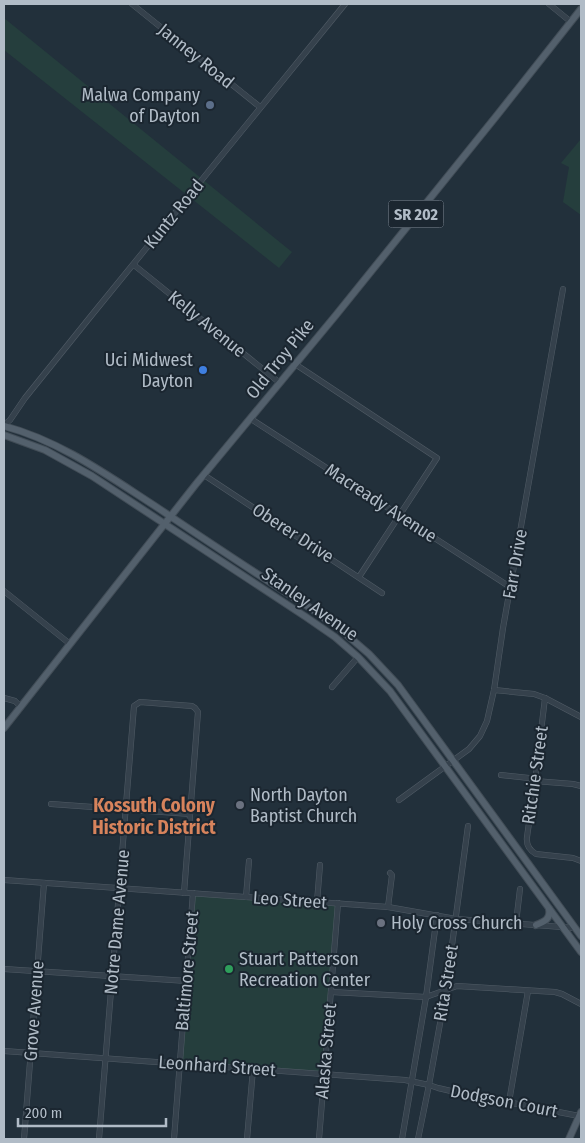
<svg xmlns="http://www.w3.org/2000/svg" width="585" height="1143" viewBox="0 0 585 1143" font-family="'Fira Sans Condensed',sans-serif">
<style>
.green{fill:#253e3d}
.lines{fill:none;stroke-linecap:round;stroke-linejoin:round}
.minor-casing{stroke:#515c66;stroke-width:6}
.major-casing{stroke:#424d57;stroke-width:8}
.minor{stroke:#35414c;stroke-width:5}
.major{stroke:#53606c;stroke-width:6}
.service-dot{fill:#5c6f8a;stroke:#1b2630;stroke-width:2}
.shop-dot{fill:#3f7fe0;stroke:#1b2630;stroke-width:2}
.worship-dot{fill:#6b7280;stroke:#1b2630;stroke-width:2}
.leisure-dot{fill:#2e9e5b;stroke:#1b2630;stroke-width:2}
.labels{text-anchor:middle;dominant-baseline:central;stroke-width:4;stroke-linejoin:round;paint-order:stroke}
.shield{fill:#1b2630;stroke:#848f9a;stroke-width:1}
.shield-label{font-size:16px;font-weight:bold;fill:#b1bcc7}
.street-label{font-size:18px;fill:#b1bcc7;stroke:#1b2630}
.poi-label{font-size:18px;fill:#b1bcc7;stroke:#1b2630;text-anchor:start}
.neighbourhood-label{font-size:19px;font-weight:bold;fill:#d7835c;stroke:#1b2630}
</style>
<rect width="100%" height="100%" fill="#22303b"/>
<g class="green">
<polygon points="4,18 292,252 279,268 4,50"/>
<polygon points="581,137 581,215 563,202 569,167 561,163 581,139"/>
<polygon points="193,893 338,903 324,1074 180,1064"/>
</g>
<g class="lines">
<g class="minor-casing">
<g id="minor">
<polyline points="132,4 260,107"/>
<polyline points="549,4 571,22"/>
<polyline points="134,265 280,383"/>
<polyline points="295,364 437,458 359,577"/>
<polyline points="251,419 510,587"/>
<polyline points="4,425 10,420 25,398 91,316 345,4"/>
<polyline points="204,475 382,593"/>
<polyline points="4,591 70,644"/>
<polyline points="332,687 358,657"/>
<polyline points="494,690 534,694 545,698 581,717"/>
<polyline points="4,698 15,701 20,706"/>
<path d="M545,698L535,781L527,837C526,845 529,850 536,854L573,858L581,861"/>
<polyline points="501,775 529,778 535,781 573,784 581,786"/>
<polyline points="399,800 469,749 480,736 487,721 494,690 503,628 563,289"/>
<polyline points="51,804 190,814"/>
<polyline points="4,880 388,907 456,919 575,928"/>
<polyline points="246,897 249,861"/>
<polyline points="317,902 320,865"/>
<polyline points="388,907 392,875 390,873"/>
<polyline points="516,923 520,889"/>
<polyline points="4,969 187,981"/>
<polyline points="331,992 426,997 457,986 555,992 562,994 581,1004"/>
<polyline points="4,1051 405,1080 429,1085 438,1088 451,1091 579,1116"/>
<polyline points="509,1102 528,991"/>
<polyline points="24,1139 44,883"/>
<polyline points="99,1139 134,706 140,702 192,706 195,708 198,712 184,893"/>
<polyline points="174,1139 193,893"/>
<polyline points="247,1139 253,1069"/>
<polyline points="319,1139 338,903"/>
<polyline points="402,1139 426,997 437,915"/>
<polyline points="418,1139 429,1085 446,990 468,826"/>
</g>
</g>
<g class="major-casing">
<g id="major">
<path d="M4,426C60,441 107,475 155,506C207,541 259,576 312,609L340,629L369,654L398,685L581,936"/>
<polyline points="4,435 45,450 92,476 306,617 335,637 358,657 390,691 581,952"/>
<polyline points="4,728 196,484 336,315 498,114 581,9"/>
<path d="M536,925C544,922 551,919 549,909"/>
<polyline points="569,1139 581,1112"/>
</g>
</g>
<use href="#minor" class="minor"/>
<use href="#major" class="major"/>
</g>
<circle class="service-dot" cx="210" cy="105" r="5"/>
<circle class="shop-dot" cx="203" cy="370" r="5"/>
<g class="worship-dot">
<circle cx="240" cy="805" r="5"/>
<circle cx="381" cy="923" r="5"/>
</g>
<circle class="leisure-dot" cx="229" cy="969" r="5"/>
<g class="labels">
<rect class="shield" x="388.5" y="200.5" width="55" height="27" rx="4"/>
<g class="shield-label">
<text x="416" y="214">SR 202</text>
</g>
<g class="street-label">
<text transform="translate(196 56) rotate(39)">Janney Road</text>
<text transform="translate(174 214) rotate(-51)">Kuntz Road</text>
<text transform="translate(207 324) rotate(39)">Kelly Avenue</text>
<text transform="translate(280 359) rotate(-51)">Old Troy Pike</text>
<text transform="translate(381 503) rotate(33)">Macready Avenue</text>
<text transform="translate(293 533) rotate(33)">Oberer Drive</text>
<text transform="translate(515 564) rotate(-80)">Farr Drive</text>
<text transform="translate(310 604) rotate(35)">Stanley Avenue</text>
<text transform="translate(535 775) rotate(-82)">Ritchie Street</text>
<text transform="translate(290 900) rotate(4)">Leo Street</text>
<text transform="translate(117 922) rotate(-85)">Notre Dame Avenue</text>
<text transform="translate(187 971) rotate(-85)">Baltimore Street</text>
<text transform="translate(446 983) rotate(-81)">Rita Street</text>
<text transform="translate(34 1011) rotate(-86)">Grove Avenue</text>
<text transform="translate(326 1051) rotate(-85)">Alaska Street</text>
<text transform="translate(217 1066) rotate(4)">Leonhard Street</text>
<text transform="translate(504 1101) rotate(11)">Dodgson Court</text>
</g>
<g class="poi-label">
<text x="200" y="95" text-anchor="end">Malwa Company<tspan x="200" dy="21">of Dayton</tspan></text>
<text x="193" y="360" text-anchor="end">Uci Midwest<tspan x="193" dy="21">Dayton</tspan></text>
<text x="250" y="795">North Dayton<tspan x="250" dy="21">Baptist Church</tspan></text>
<text x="391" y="923">Holy Cross Church</text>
<text x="239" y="959">Stuart Patterson<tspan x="239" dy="21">Recreation Center</tspan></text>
</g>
<g class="neighbourhood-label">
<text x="154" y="805">Kossuth Colony<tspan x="154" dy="22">Historic District</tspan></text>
</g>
</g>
<rect width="585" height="1143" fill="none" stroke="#b1bcc7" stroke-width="10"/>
<path d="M18 1118v8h148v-8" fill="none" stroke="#b1bcc7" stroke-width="2.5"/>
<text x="25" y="1118" font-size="15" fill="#b1bcc7" stroke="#1b2630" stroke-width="4" paint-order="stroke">200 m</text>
</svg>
